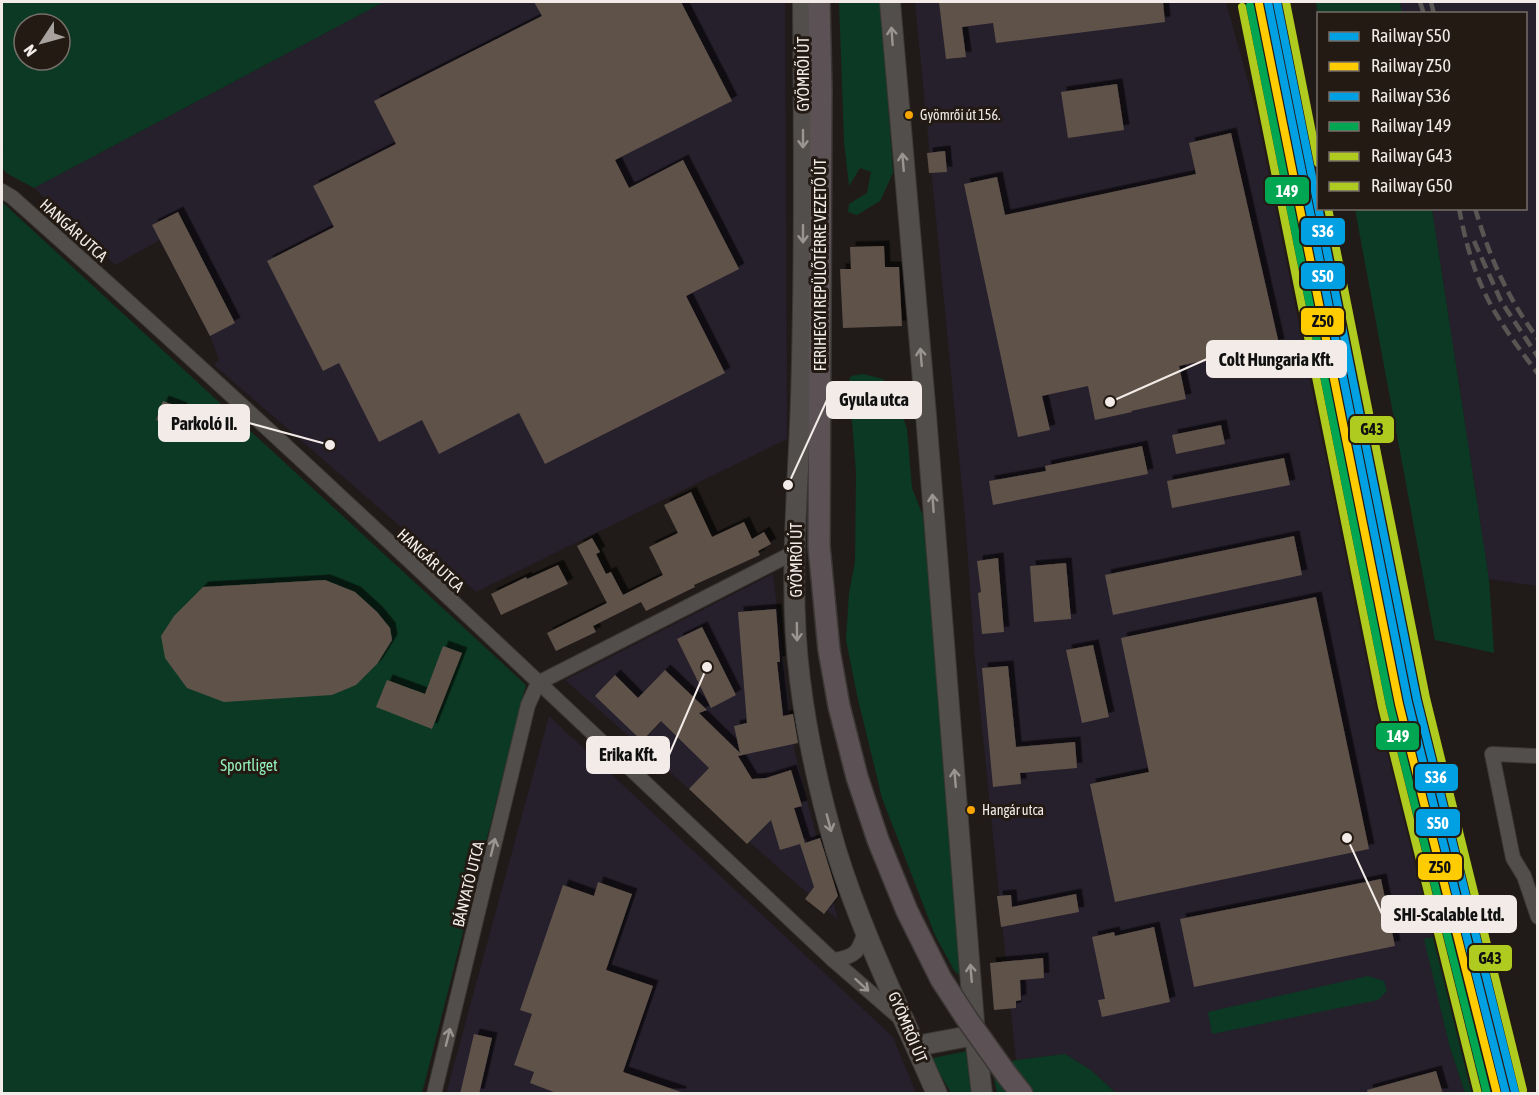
<svg xmlns="http://www.w3.org/2000/svg" width="1539" height="1095" viewBox="0 0 1539 1095" font-family="'Asap Condensed',sans-serif">
<style>
.industrial{fill:#261f2c}
.green{fill:#0c3923;fill-rule:evenodd}
.building{fill:#5f524a;filter:url(#shadow)}
.lines{fill:none;stroke-linecap:round;stroke-linejoin:round}
.street-casing{stroke:#3b3735;stroke-width:16}
.secondary-casing{stroke:#3b3735;stroke-width:22}
.primary-casing{stroke:#3b3735;stroke-width:24}
.street{stroke:#524e4b;stroke-width:14}
.secondary{stroke:#524e4b;stroke-width:20}
.primary{stroke:#5c5256;stroke-width:21}
.rail{stroke:#585553;stroke-width:4.5;stroke-dasharray:12 6;stroke-linecap:butt}
.primary-bridge-casing{stroke:#3b3735;stroke-width:24;stroke-linecap:butt}
.primary-bridge{stroke:#5c5256;stroke-width:21}
.rail-1-casing{stroke:#241a14;stroke-width:12}
.rail-2-casing{stroke:#241a14;stroke-width:12}
.rail-3-casing{stroke:#241a14;stroke-width:12}
.rail-4-casing{stroke:#241a14;stroke-width:12}
.rail-5-casing{stroke:#241a14;stroke-width:12}
.rail-6-casing{stroke:#241a14;stroke-width:12}
.rail-1{stroke:#00a0e3;stroke-width:8}
.rail-2{stroke:#fecc00;stroke-width:8}
.rail-3{stroke:#00a0e3;stroke-width:8}
.rail-4{stroke:#00a651;stroke-width:8}
.rail-5{stroke:#b0cb1f;stroke-width:8}
.rail-6{stroke:#b0cb1f;stroke-width:8}
.oneway{stroke:#9a9591}
.bus-dot{fill:#f7a600;stroke:#241a14;stroke-width:2}
.labels{text-anchor:middle;dominant-baseline:central;stroke-width:6;stroke-linejoin:round;paint-order:stroke}
.bus-label{font-size:14px;fill:#f2ebe7;stroke:#241a14;text-anchor:start}
.street-label{font-size:16px;fill:#f2ebe7;stroke:#241a14}
.park-label{font-size:16px;fill:#94f0bb;stroke:#241a14}
.leader{fill:none;stroke:#f2ebe7;stroke-width:2}
.callout-dot{fill:#f2ebe7;stroke:#241a14;stroke-width:2}
.callout{fill:#f2ebe7;stroke:#f2ebe7;stroke-width:2}
.callout-label{font-size:18px;text-anchor:middle;font-weight:bold;fill:#111}
.line-badge{stroke:#241a14;stroke-width:2}
.badge-label{font-size:16px;text-anchor:middle;font-weight:bold;fill:#fff}
.pale-badge-label{font-size:16px;text-anchor:middle;font-weight:bold;fill:#111}
</style>
<defs>
<filter id="shadow"><feDropShadow dx="5.5" dy="-5.5" stdDeviation="0" flood-color="#0009"/></filter>
</defs>
<rect width="100%" height="100%" fill="#201b18"/>
<g class="industrial">
<polygon points="384,2 785,2 787,439 476,592 214,365 219,360 210,336 160,240 115,265 34,188"/>
<polygon points="915,2 1226,2 1257,114 1323,444 1389,707 1436,936 1425,940 1450,1048 1465,1093 1116,1093 1091,1070 1065,1054 1016,1060 975,659 965,518"/>
<polygon points="1400,2 1537,2 1537,586 1489,579 1432,209 1526,208 1526,14 1402,13"/>
<polygon points="773,574 795,753 838,920 565,680"/>
<polygon points="549,716 893,1037 916,1093 446,1094"/>
</g>
<g class="green">
<path d="M2,2H384L34,188L8,174L2,168C1,158 5,148 2,138ZM24,24H60V60H24Z"/>
<polygon points="839,2 881,2 893,173 880,201 857,215 848,212 849,204 867,193 871,172 860,168 849,186 844,141"/>
<polygon points="1316,2 1400,2 1402,13 1318,14 1318,15"/>
<polygon points="2,202 526,685 422,1093 2,1094"/>
<polygon points="1355,209 1432,209 1489,579 1494,653 1435,640"/>
<polygon points="863,374 883,379 897,399 907,429 912,488 923,516 963,979 954,970 935,935 882,798 857,695 846,640 849,593 855,562 856,473 849,382 851,376"/>
<polygon points="1391,706 1494,1093 1465,1093 1450,1048 1424,939 1436,936 1389,707"/>
<polygon points="1368,976 1384,981 1387,991 1378,1000 1212,1034 1208,1012"/>
<polygon points="967,1051 973,1093 951,1093 932,1060 933,1058"/>
<polygon points="1065,1054 1091,1070 1116,1093 997,1093 992,1068 1016,1060"/>
</g>
<g class="building">
<polygon points="534,2 681,2 732,101 615,160 629,188 683,160 739,269 686,296 725,373 545,464 519,413 439,454 422,420 379,442 339,363 323,371 267,261 334,227 313,186 396,144 374,101 542,16"/>
<polygon points="939,2 1163,2 1165,22 996,43 993,23 962,27 966,57 946,59"/>
<polygon points="1117,84 1124,130 1068,138 1061,92"/>
<polygon points="1231,133 1279,344 1179,366 1186,399 1131,411 1132,412 1095,420 1088,386 1042,396 1050,430 1018,437 964,184 997,177 1005,215 1196,174 1189,143"/>
<polygon points="945,151 947,172 929,173 927,153"/>
<polygon points="178,212 235,323 210,336 152,225"/>
<polygon points="884,246 885,267 899,267 902,326 843,328 840,269 851,269 850,247"/>
<polygon points="163,401 182,408 175,427 156,420"/>
<polygon points="1221,425 1225,444 1176,454 1172,435"/>
<polygon points="1142,446 1148,474 993,505 989,481 1046,471 1045,466"/>
<polygon points="1284,458 1290,485 1172,508 1167,481"/>
<polygon points="691,492 712,537 744,522 752,539 764,532 771,544 758,551 760,555 694,585 695,587 646,611 641,602 593,626 596,632 556,651 547,633 607,603 577,546 592,538 600,552 596,554 606,574 611,572 623,595 663,575 649,547 678,533 664,505"/>
<polygon points="1294,536 1302,575 1113,615 1105,575"/>
<polygon points="998,558 1004,632 982,634 978,593 981,592 977,561"/>
<polygon points="1066,563 1071,619 1034,622 1030,566"/>
<polygon points="558,565 568,584 501,615 491,594 526,577 527,579"/>
<polygon points="325,580 355,592 377,612 390,628 392,640 377,664 356,685 332,695 224,702 187,688 165,658 161,636 174,616 203,587"/>
<polygon points="1316,597 1369,849 1115,902 1090,784 1149,772 1121,638"/>
<polygon points="776,609 780,662 777,662 783,716 793,714 798,743 738,756 752,779 766,778 791,770 802,806 794,808 805,843 820,838 838,896 824,914 805,899 814,887 800,844 780,850 771,820 747,844 689,789 709,768 661,721 642,741 595,696 615,675 638,698 665,670 707,710 699,713 740,753 734,726 747,723 738,612"/>
<polygon points="702,627 736,695 711,708 677,639"/>
<polygon points="1093,645 1109,717 1082,723 1066,650"/>
<polygon points="443,646 462,653 432,729 376,707 387,680 425,694"/>
<polygon points="1008,666 1016,747 1075,742 1077,768 1020,773 1021,784 993,787 982,668"/>
<polygon points="1381,879 1395,946 1194,987 1180,919"/>
<polygon points="598,882 632,894 606,970 653,986 623,1072 681,1092 681,1094 559,1094 530,1083 534,1072 514,1065 532,1014 520,1010 563,885 594,896"/>
<polygon points="1076,894 1079,912 1001,927 997,896 1011,895 1012,907"/>
<polygon points="1154,927 1170,1002 1102,1017 1098,1000 1105,999 1092,937 1114,932 1115,936"/>
<polygon points="1043,958 1044,978 1020,980 1021,1000 1016,1001 1016,1008 994,1010 990,963"/>
<polygon points="474,1034 492,1038 479,1094 460,1094"/>
<polygon points="1436,1071 1443,1094 1368,1094 1367,1090"/>
</g>
<g class="lines">
<g class="street-casing">
<g id="street">
<path d="M2,191L12,197C291,445 561,704 833,960L900,1018"/>
<polyline points="538,683 795,552"/>
<polyline points="1538,756 1492,754 1513,858 1524,876 1538,917"/>
<path d="M833,960C857,957 859,951 866,929"/>
<polyline points="434,1094 528,705 538,683"/>
</g>
</g>
<g class="secondary-casing">
<g id="secondary">
<path d="M803,2C804,134 805,267 801,400C798,493 788,587 800,680C807,737 820,795 836,850C862,934 902,1014 937,1094"/>
<polyline points="890,2 926,415 975,1035 982,1094"/>
<polyline points="916,1046 975,1035"/>
</g>
</g>
<g class="primary-casing">
<g id="primary">
<polyline points="819,2 821,90 819,546 829,650 839,706 857,777 878,840 907,911 941,979"/>
<polyline points="1007,1075 1022,1094"/>
</g>
</g>
<use href="#street" class="street"/>
<use href="#secondary" class="secondary"/>
<use href="#primary" class="primary"/>
<g class="rail">
<polyline points="1258,2 1399,704 1498,1094"/>
<polyline points="1420,2 1424,14"/>
<polyline points="1431,2 1434,14"/>
<path d="M1459,208C1466,246 1477,284 1498,317C1510,337 1524,355 1538,374"/>
<path d="M1475,208C1489,256 1508,299 1538,339"/>
<polyline points="1474,241 1501,301 1538,357"/>
</g>
<g class="primary-bridge-casing">
<polyline id="primary-bridge" points="941,979 967,1019 1007,1075"/>
</g>
<use href="#primary-bridge" class="primary-bridge"/>
<g class="rail-1-casing">
<polyline id="rail-1" points="1268,2 1408,702 1506,1094"/>
</g>
<g class="rail-2-casing">
<polyline id="rail-2" points="1259,4 1399,704 1497,1094"/>
</g>
<g class="rail-3-casing">
<polyline id="rail-3" points="1277,2 1417,700 1515,1092"/>
</g>
<g class="rail-4-casing">
<polyline id="rail-4" points="1250,6 1390,706 1487,1094"/>
</g>
<g class="rail-5-casing">
<g id="rail-5">
<polyline points="1286,2 1318,163"/>
<polyline points="1328,208 1426,698 1523,1090"/>
</g>
</g>
<g class="rail-6-casing">
<polyline id="rail-6" points="1242,7 1382,707 1478,1094"/>
</g>
<use href="#rail-1" class="rail-1"/>
<use href="#rail-2" class="rail-2"/>
<use href="#rail-3" class="rail-3"/>
<use href="#rail-4" class="rail-4"/>
<use href="#rail-5" class="rail-5"/>
<use href="#rail-6" class="rail-6"/>
</g>
<defs><path id="oneway-shaft" d="M-6 0H5M1.5-3L5.5 0L1.5 3" fill="none" stroke-width="1.6" stroke-linecap="round" stroke-linejoin="round" transform="scale(1.5)"/></defs>
<g class="oneway">
<use href="#oneway-shaft" transform="translate(892 36) rotate(-94)"/>
<use href="#oneway-shaft" transform="translate(803 139) rotate(90)"/>
<use href="#oneway-shaft" transform="translate(903 162) rotate(-95)"/>
<use href="#oneway-shaft" transform="translate(803 234) rotate(90)"/>
<use href="#oneway-shaft" transform="translate(921 357) rotate(-95)"/>
<use href="#oneway-shaft" transform="translate(933 503) rotate(-94)"/>
<use href="#oneway-shaft" transform="translate(797 632) rotate(89)"/>
<use href="#oneway-shaft" transform="translate(955 778) rotate(-95)"/>
<use href="#oneway-shaft" transform="translate(829 823) rotate(75)"/>
<use href="#oneway-shaft" transform="translate(493 847) rotate(-76)"/>
<use href="#oneway-shaft" transform="translate(971 973) rotate(-95)"/>
<use href="#oneway-shaft" transform="translate(862 985) rotate(42)"/>
<use href="#oneway-shaft" transform="translate(448 1037) rotate(-76)"/>
</g>
<g class="bus-dot">
<circle cx="909" cy="115" r="5"/>
<circle cx="971" cy="810" r="5"/>
</g>
<g class="labels">
<g class="bus-label">
<text x="920" y="115">Gyömrői út 156.</text>
<text x="982" y="810">Hangár utca</text>
</g>
<g class="street-label">
<text transform="translate(803 74) rotate(-90)">GYÖMRŐI ÚT</text>
<text transform="translate(74 230) rotate(42)">HANGÁR UTCA</text>
<text transform="translate(820 265) rotate(-90)">FERIHEGYI REPÜLŐTÉRRE VEZETŐ ÚT</text>
<text transform="translate(431 560) rotate(43)">HANGÁR UTCA</text>
<text transform="translate(796 560) rotate(-90)">GYÖMRŐI ÚT</text>
<text transform="translate(468 884) rotate(-76)">BÁNYATÓ UTCA</text>
<text transform="translate(908 1027) rotate(67)">GYÖMRŐI ÚT</text>
</g>
<g class="park-label">
<text x="249" y="765">Sportliget</text>
</g>
</g>
<path class="leader" d="M1110 402L1207 359M788 485L827 400M330 445L249 423M707 667L669 755M1347 838L1382 914"/>
<g class="callout-dot">
<circle cx="1110" cy="402" r="6"/>
<circle cx="788" cy="485" r="6"/>
<circle cx="330" cy="445" r="6"/>
<circle cx="707" cy="667" r="6"/>
<circle cx="1347" cy="838" r="6"/>
</g>
<g class="callout">
<rect x="1207" y="341" width="139" height="36" rx="6"/>
<rect x="827" y="382" width="94" height="36" rx="6"/>
<rect x="159" y="405" width="90" height="36" rx="6"/>
<rect x="587" y="737" width="82" height="36" rx="6"/>
<rect x="1382" y="896" width="134" height="36" rx="6"/>
</g>
<g class="callout-label">
<text x="1276" y="366">Colt Hungaria Kft.</text>
<text x="874" y="406">Gyula utca</text>
<text x="204" y="430">Parkoló II.</text>
<text x="628" y="761">Erika Kft.</text>
<text x="1449" y="921">SHI-Scalable Ltd.</text>
</g>
<g class="line-badge">
<rect x="1264" y="176" width="46" height="29" rx="6" fill="#00a651"/>
<rect x="1300" y="217" width="46" height="29" rx="6" fill="#00a0e3"/>
<rect x="1300" y="262" width="46" height="28" rx="6" fill="#00a0e3"/>
<rect x="1300" y="307" width="45" height="29" rx="6" fill="#fecc00"/>
<rect x="1349" y="415" width="46" height="29" rx="6" fill="#b0cb1f"/>
<rect x="1375" y="722" width="45" height="29" rx="6" fill="#00a651"/>
<rect x="1414" y="763" width="45" height="29" rx="6" fill="#00a0e3"/>
<rect x="1415" y="808" width="46" height="29" rx="6" fill="#00a0e3"/>
<rect x="1417" y="853" width="46" height="28" rx="6" fill="#fecc00"/>
<rect x="1468" y="944" width="45" height="28" rx="6" fill="#b0cb1f"/>
</g>
<g class="badge-label">
<text x="1287" y="197">149</text>
<text x="1323" y="237">S36</text>
<text x="1323" y="282">S50</text>
<text x="1398" y="742">149</text>
<text x="1436" y="783">S36</text>
<text x="1438" y="829">S50</text>
</g>
<g class="pale-badge-label">
<text x="1323" y="327">Z50</text>
<text x="1372" y="435">G43</text>
<text x="1440" y="873">Z50</text>
<text x="1490" y="964">G43</text>
</g>
<rect width="1539" height="1095" fill="none" stroke="#f2ebe7" stroke-width="6"/>
<rect x="1317" y="12" width="210" height="198" fill="#241a14" stroke="#766e68" stroke-width="1.5"/>
<rect x="1329" y="32" width="30" height="9" fill="#00a0e3" stroke="#766e68" stroke-width="1.5"/>
<text x="1371" y="42" font-size="18" fill="#f2ebe7">Railway S50</text>
<rect x="1329" y="62" width="30" height="9" fill="#fecc00" stroke="#766e68" stroke-width="1.5"/>
<text x="1371" y="72" font-size="18" fill="#f2ebe7">Railway Z50</text>
<rect x="1329" y="92" width="30" height="9" fill="#00a0e3" stroke="#766e68" stroke-width="1.5"/>
<text x="1371" y="102" font-size="18" fill="#f2ebe7">Railway S36</text>
<rect x="1329" y="122" width="30" height="9" fill="#00a651" stroke="#766e68" stroke-width="1.5"/>
<text x="1371" y="132" font-size="18" fill="#f2ebe7">Railway 149</text>
<rect x="1329" y="152" width="30" height="9" fill="#b0cb1f" stroke="#766e68" stroke-width="1.5"/>
<text x="1371" y="162" font-size="18" fill="#f2ebe7">Railway G43</text>
<rect x="1329" y="182" width="30" height="9" fill="#b0cb1f" stroke="#766e68" stroke-width="1.5"/>
<text x="1371" y="192" font-size="18" fill="#f2ebe7">Railway G50</text>
<g transform="translate(42 42) rotate(234)"><circle r="28" fill="#241a14" stroke="#766e68" stroke-width="1.5"/>
<path d="M0-4.5L10 22L0 15L-10 22Z" fill="#a8a29f"/>
<text y="-9" font-size="16" font-weight="bold" text-anchor="middle" fill="#f2ebe7">N</text>
</g>
</svg>
